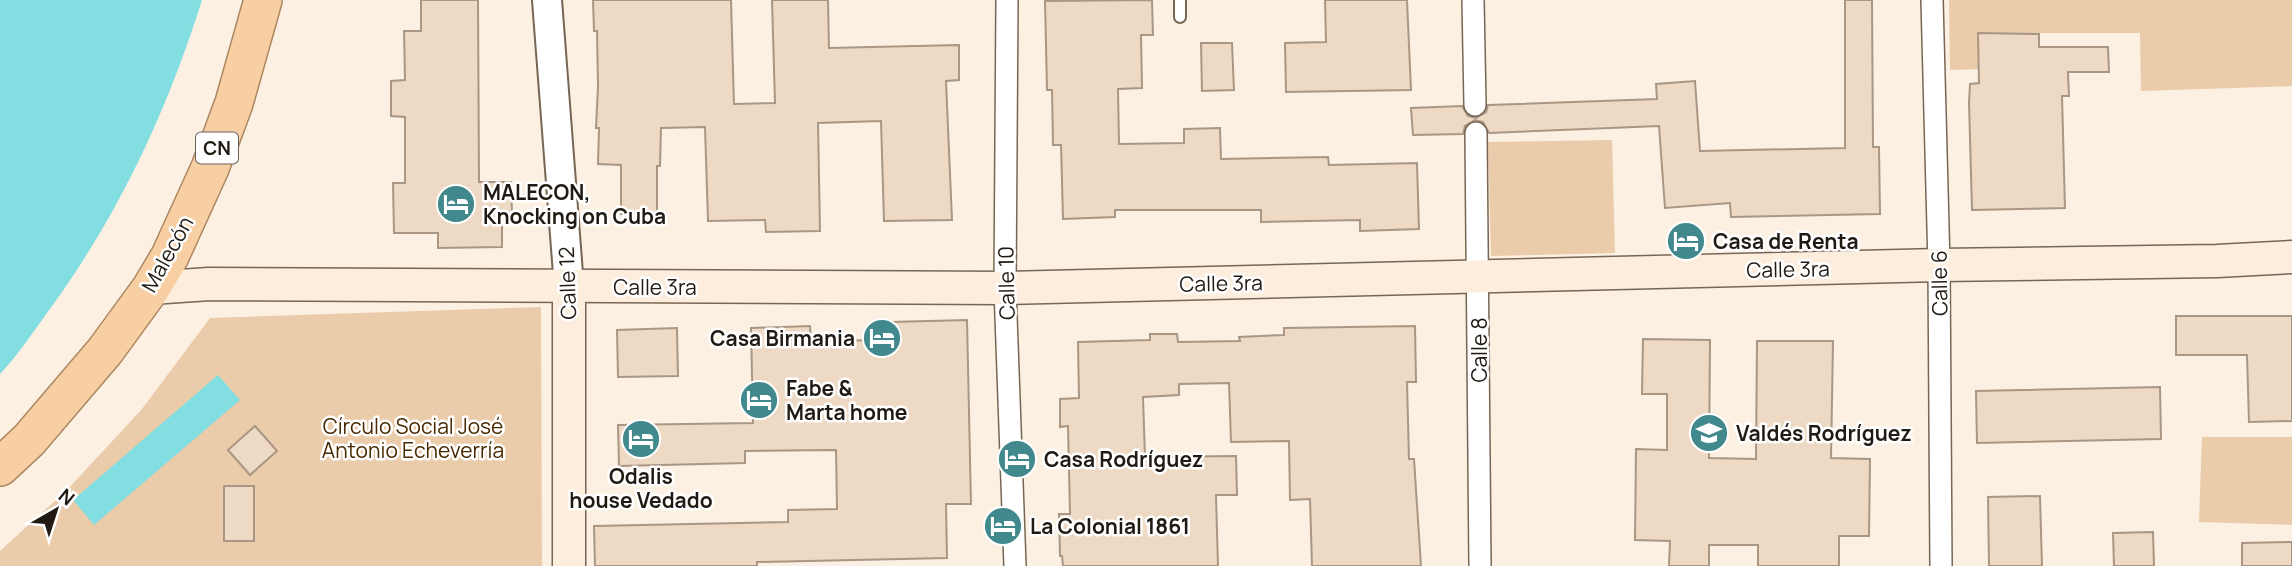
<svg xmlns="http://www.w3.org/2000/svg" width="2292" height="566" viewBox="0 0 2292 566" font-family="Manrope,sans-serif">
<style>
.green{fill:#eacbaa}
.water{fill:#82dee1}
.building{fill:#edd9c4;stroke:#a99683;stroke-width:2}
.lines{fill:none;stroke-linecap:round;stroke-linejoin:round}
.service-casing{stroke:#786654;stroke-width:14}
.minor-casing{stroke:#786654;stroke-width:24}
.tertiary-casing{stroke:#786654;stroke-width:32}
.secondary-casing{stroke:#786654;stroke-width:35}
.trunk-casing{stroke:#ab8862;stroke-width:40}
.service{stroke:#fff;stroke-width:10}
.minor{stroke:#fff;stroke-width:21}
.tertiary{stroke:#fff;stroke-width:28}
.secondary{stroke:#fceddc;stroke-width:32}
.trunk{stroke:#f7cfa3;stroke-width:37}
.labels{text-anchor:middle;dominant-baseline:central;stroke-width:5;stroke-linejoin:round;paint-order:stroke}
.shield{fill:#fff;stroke:#645f5a;stroke-width:2}
.shield-label{font-size:19px;font-weight:bold;fill:#211a13}
.poi-label{font-size:21px;font-weight:bold;fill:#211a13;stroke:#fff;text-anchor:start}
.street-label{font-size:21px;fill:#211a13;stroke:#fff}
.park-label{font-size:21px;fill:#482900;stroke:#fff}
</style>
<rect width="100%" height="100%" fill="#fcf0e3"/>
<g class="green">
<polygon points="1949,0 2292,0 2292,86 2141,91 2140,33 1978,33 1979,69 1950,70"/>
<polygon points="1612,140 1615,253 1491,256 1488,142"/>
<polygon points="541,307 542,566 0,566 0,551 67,490 142,409 210,318"/>
<polygon points="2202,437 2292,437 2292,525 2199,522"/>
</g>
<g class="water">
<path d="M0,0H202C167,111 120,212 52,306C35,329 20,353 0,374Z"/>
<polygon points="218,375 240,400 94,525 73,500"/>
</g>
<g class="building">
<polygon points="421,0 478,0 479,182 511,182 512,213 502,213 502,247 438,248 438,233 394,233 393,183 405,183 405,117 391,116 391,81 405,80 404,31 421,31"/>
<polygon points="593,0 731,0 734,104 775,103 772,0 828,0 829,48 959,45 959,80 946,81 952,220 884,221 881,121 818,123 820,231 766,232 765,220 708,221 705,127 661,128 660,166 657,166 657,214 621,214 621,165 598,164 599,128 596,128 598,86 597,31 594,31"/>
<polygon points="1152,0 1153,35 1141,35 1142,88 1118,89 1119,144 1184,143 1184,129 1220,128 1221,159 1328,157 1329,165 1417,163 1419,229 1360,231 1360,220 1261,222 1261,210 1115,210 1115,217 1063,219 1061,145 1053,145 1052,90 1047,90 1045,1"/>
<polygon points="1325,0 1407,0 1411,90 1286,92 1285,43 1326,42"/>
<polygon points="1845,0 1872,0 1873,147 1879,147 1880,214 1731,217 1730,203 1665,208 1659,126 1489,133 1483,122 1475,120 1465,126 1463,134 1413,135 1411,108 1462,106 1468,116 1476,118 1486,112 1488,105 1657,99 1656,84 1695,81 1700,151 1845,148"/>
<polygon points="1978,33 2039,34 2039,47 2108,47 2109,72 2068,72 2069,96 2062,96 2065,208 1972,210 1969,103 1970,84 1979,83"/>
<polygon points="1201,43 1232,43 1234,90 1202,91"/>
<polygon points="2176,316 2292,316 2292,421 2249,422 2247,355 2176,355"/>
<polygon points="967,320 971,504 946,504 947,558 757,562 757,566 595,566 594,526 788,522 788,510 837,509 836,450 745,451 745,463 619,466 618,425 753,423 751,328 810,326 811,341 890,340 890,322"/>
<polygon points="1415,326 1416,382 1407,382 1409,459 1414,459 1421,566 1312,566 1310,499 1290,500 1289,441 1231,442 1229,383 1179,384 1179,395 1143,397 1145,457 1236,456 1237,495 1216,495 1218,566 1063,566 1062,556 1060,556 1059,514 1070,514 1068,426 1060,427 1060,399 1079,398 1078,342 1150,340 1150,334 1177,334 1178,342 1240,341 1239,337 1284,335 1284,328"/>
<polygon points="677,328 678,376 618,377 617,330"/>
<polygon points="1643,339 1710,340 1709,458 1756,459 1757,341 1833,341 1831,458 1870,459 1869,536 1839,536 1839,566 1758,566 1758,545 1709,545 1709,566 1669,566 1670,541 1635,540 1636,449 1667,450 1667,394 1642,394"/>
<polygon points="2160,387 2161,439 1977,443 1976,391"/>
<polygon points="255,426 277,451 250,475 228,450"/>
<rect x="224" y="486" width="30" height="55"/>
<polygon points="2040,496 2042,566 1989,566 1988,497"/>
<polygon points="2153,532 2154,566 2114,566 2113,533"/>
<polygon points="2292,542 2292,566 2242,566 2242,543"/>
</g>
<g class="lines">
<g class="service-casing">
<polyline id="service" points="1180,0 1180,17"/>
</g>
<g class="minor-casing">
<g id="minor">
<polyline points="1007,0 1005,288 1015,566"/>
<polyline points="1473,0 1475,105"/>
<polyline points="1932,0 1939,265 1941,566"/>
<polyline points="1476,133 1480,566"/>
</g>
</g>
<g class="tertiary-casing">
<polyline id="tertiary" points="547,0 569,287"/>
</g>
<g class="secondary-casing">
<g id="secondary">
<polyline points="151,288 209,284 1005,288 1939,265 2217,261 2292,257"/>
<polyline points="569,566 569,287"/>
</g>
</g>
<g class="trunk-casing">
<polyline id="trunk" points="0,467 29,440 105,351 151,288 170,256 210,168 234,103 263,0"/>
</g>
<use href="#service" class="service"/>
<use href="#minor" class="minor"/>
<use href="#tertiary" class="tertiary"/>
<use href="#secondary" class="secondary"/>
<use href="#trunk" class="trunk"/>
</g>
<defs>
<g id="hotel-disc" transform="scale(2.0125)"><circle r="9.5" fill="#41898c" stroke="#fff"/><path d="M-6-4.5h1.5V1H6V5H4.5V3h-9V5H-6ZM-4 0a1.8 1.8 0 1 1 3.6 0ZM.5 0V-2.5h3Q6-2.5 6 0Z" fill="#fff"/></g>
<g id="school-disc" transform="scale(2.0125)"><circle r="9.5" fill="#41898c" stroke="#fff"/><path d="M0-5L7-2L0 1L-7-2ZM-4 1L0 2.5L4 1V4Q0 6-4 4Z" fill="#fff"/></g>
</defs>
<g fill-rule="evenodd">
<use href="#hotel-disc" x="456" y="204"/>
<use href="#hotel-disc" x="1686" y="241"/>
<use href="#hotel-disc" x="882" y="338"/>
<use href="#hotel-disc" x="759" y="400"/>
<use href="#school-disc" x="1709" y="433"/>
<use href="#hotel-disc" x="641" y="439"/>
<use href="#hotel-disc" x="1017" y="459"/>
<use href="#hotel-disc" x="1003" y="526"/>
</g>
<g class="labels">
<rect class="shield" x="196" y="132.5" width="42" height="31" rx="5"/>
<g class="shield-label">
<text x="217" y="148">CN</text>
</g>
<g class="poi-label">
<text x="483" y="192">MALECON,<tspan x="483" dy="24">Knocking on Cuba</tspan></text>
<text x="1713" y="241">Casa de Renta</text>
<text x="855" y="338" text-anchor="end">Casa Birmania</text>
<text x="786" y="388">Fabe &amp;<tspan x="786" dy="24">Marta home</tspan></text>
<text x="1736" y="433">Valdés Rodríguez</text>
<text x="1044" y="459">Casa Rodríguez</text>
<text x="641" y="476" text-anchor="middle">Odalis<tspan x="641" dy="24">house Vedado</tspan></text>
<text x="1030" y="526">La Colonial 1861</text>
</g>
<g class="street-label">
<text transform="translate(167 254) rotate(-61)">Malecón</text>
<text transform="translate(1788 269) rotate(-1)">Calle 3ra</text>
<text transform="translate(567 283) rotate(-92)">Calle 12</text>
<text transform="translate(1006 283) rotate(-91)">Calle 10</text>
<text transform="translate(1221 283) rotate(-1)">Calle 3ra</text>
<text transform="translate(1939 283) rotate(-91)">Calle 6</text>
<text x="655" y="287">Calle 3ra</text>
<text transform="translate(1479 350) rotate(-90)">Calle 8</text>
</g>
<g class="park-label">
<text x="413" y="426">Círculo Social José<tspan x="413" dy="24">Antonio Echeverría</tspan></text>
</g>
</g>
<g transform="translate(56 510) rotate(39)" stroke="#ffffff" stroke-width="5" paint-order="stroke">
<path d="M0-5L12 26L0 18L-12 26Z" fill="#211a13"/>
<text y="-10" font-size="19" font-weight="bold" text-anchor="middle" fill="#211a13">N</text>
</g>
</svg>
